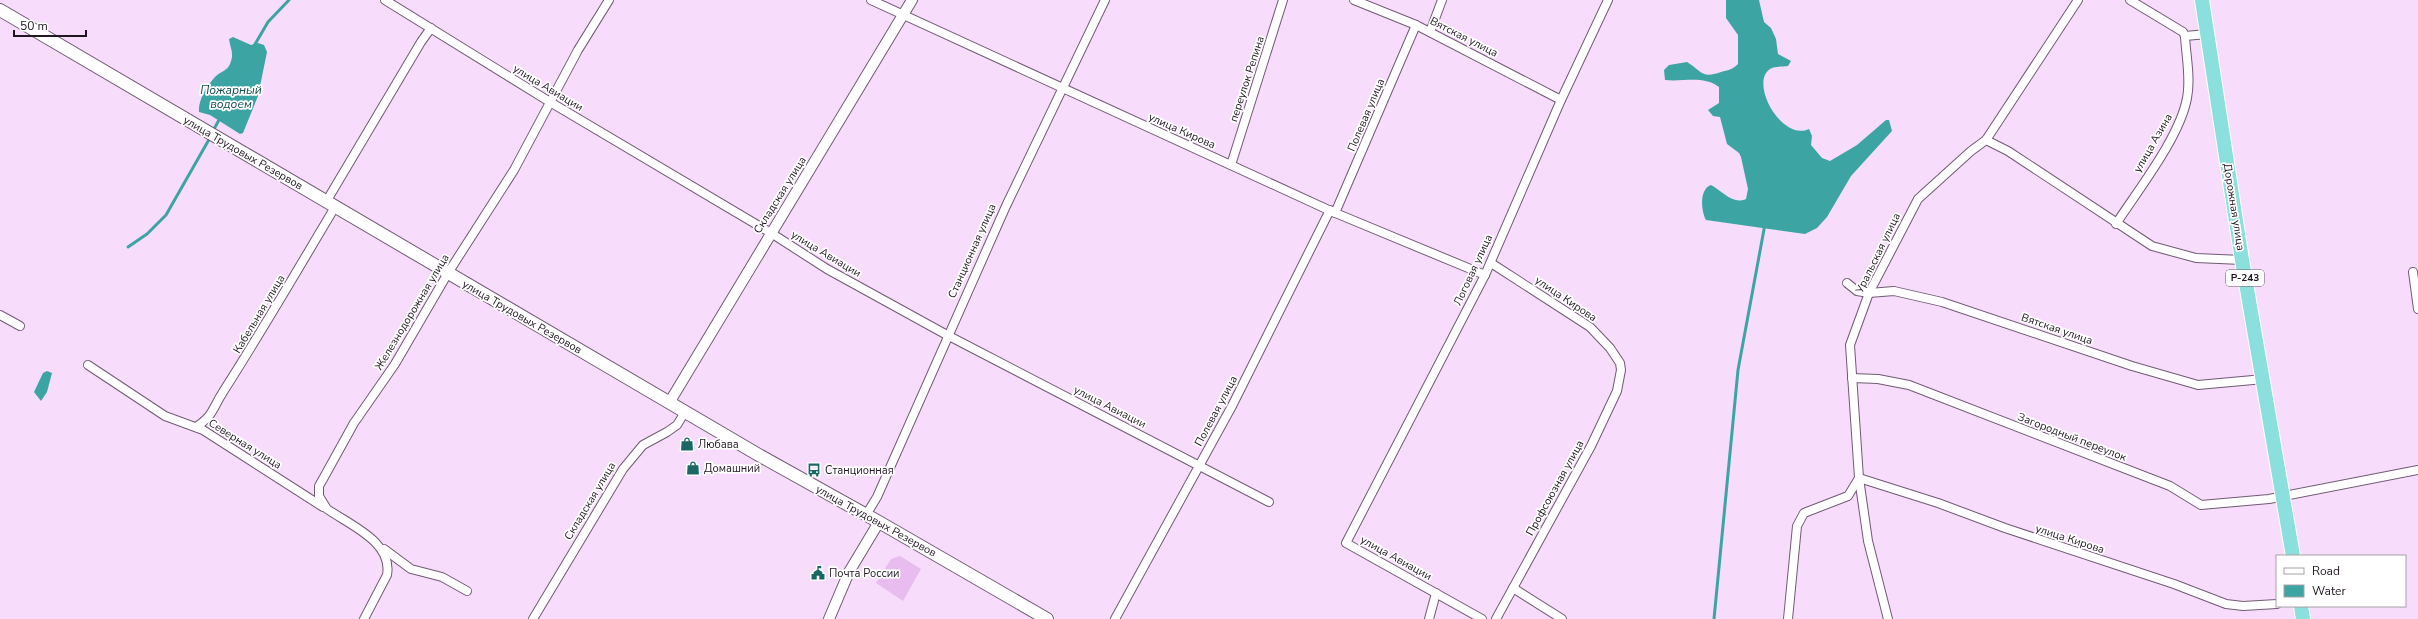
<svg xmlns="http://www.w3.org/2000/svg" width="2418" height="619" viewBox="0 0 2418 619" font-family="'Nunito Sans',sans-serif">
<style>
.green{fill:#e8bcee}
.water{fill:#3ca5a3}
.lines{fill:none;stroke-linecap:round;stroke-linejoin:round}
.stream{stroke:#3ca5a3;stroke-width:3}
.minor-casing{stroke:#705a73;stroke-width:10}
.tertiary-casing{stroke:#705a73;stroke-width:12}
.secondary-casing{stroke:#705a73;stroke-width:14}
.trunk-casing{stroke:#fff;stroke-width:16}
.minor{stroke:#fff;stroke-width:8}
.tertiary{stroke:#fff;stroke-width:10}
.secondary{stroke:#fff;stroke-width:12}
.trunk{stroke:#8bdfdc;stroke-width:14}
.labels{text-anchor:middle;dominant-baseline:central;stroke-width:3.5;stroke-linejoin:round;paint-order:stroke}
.shield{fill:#fff;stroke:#625c63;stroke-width:1}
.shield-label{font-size:10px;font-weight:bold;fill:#1f1620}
.street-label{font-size:11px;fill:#1f1620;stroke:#fff}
.poi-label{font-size:11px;fill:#1f1620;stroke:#fff;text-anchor:start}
.water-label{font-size:12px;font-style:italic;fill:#124f4e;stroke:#fff}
</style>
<rect width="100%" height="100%" fill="#f7ddfb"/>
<polygon class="green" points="900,556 921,569 903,601 876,583 891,559"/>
<g class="water">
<path d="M1726,0H1759L1764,22L1771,28L1776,39L1778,54L1791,61L1788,66C1783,67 1774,66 1770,69C1749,83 1782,142 1809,129L1812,136L1811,145L1822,158L1830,161L1857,145L1886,120H1889L1892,131L1851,176L1827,217L1817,228L1805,234L1706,220C1701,211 1699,189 1711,185C1722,191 1733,205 1746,199L1748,189L1741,157L1739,153L1727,144L1720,117L1713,116L1708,110L1719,103V87C1703,75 1684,82 1665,80L1664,70L1669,65L1687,62C1702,71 1701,79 1721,72C1728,70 1732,70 1738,64V35L1726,18Z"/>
<path d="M233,37L251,45L258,43L264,45L267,52L258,96L243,133L240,134L210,115L199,112C198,101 206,87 214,78C220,71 229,71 231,61C234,53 230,47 229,39Z"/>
<polygon points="47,371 52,373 47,392 41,401 34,392 43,373"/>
</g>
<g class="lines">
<g class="stream">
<polyline points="254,46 268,22 289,0"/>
<polyline points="213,131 220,118"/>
<polyline points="128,247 147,234 166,215 211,136"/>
<polyline points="1714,619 1738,370 1765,224"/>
</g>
<g class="minor-casing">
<g id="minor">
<polyline points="385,0 550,102 771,233 827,269 947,335 1269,502"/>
<polyline points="871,0 1333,212 1485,275"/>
<polyline points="1354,0 1416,25 1561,100"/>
<polyline points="1430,32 1442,0"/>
<polyline points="2185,36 2207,34"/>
<polyline points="1986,140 2008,151 2152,246 2196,258 2242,260"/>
<polyline points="1231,165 1283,0"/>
<polyline points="326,202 421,42 431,28"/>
<polyline points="1335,213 1416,25"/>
<path d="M2116,224C2138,190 2180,137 2187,98C2191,78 2186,56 2185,36L2183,32L2130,0"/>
<polyline points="1491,263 1590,327 1610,348 1620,363 1621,370 1617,391 1591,446 1496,619"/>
<polyline points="2413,272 2418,309"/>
<polyline points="1847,283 1857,291 1869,293 1894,291 1942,302 2132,366 2198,385 2264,379"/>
<polyline points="0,315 20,326"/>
<polyline points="88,365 165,416 203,430 323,507"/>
<polyline points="1852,378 1878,379 1909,385 2170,486 2201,505 2269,499 2418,470"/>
<path d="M196,427C214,415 212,409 223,392C262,331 298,269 335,207"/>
<polyline points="866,515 877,497 1006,206 1105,0"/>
<polyline points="384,549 411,569 442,577 467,591"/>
<polyline points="1513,588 1562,619"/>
<path d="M364,619L387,575C393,542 350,525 327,509L319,496V486L323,479L354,423L395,364L448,273L514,170L578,50L609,0"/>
<polyline points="533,619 623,469 643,445 667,432 677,425 685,412"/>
<polyline points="1115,619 1232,406 1330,210"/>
<polyline points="1429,619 1436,593"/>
<polyline points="1482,619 1346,543 1485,275 1561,100 1608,0"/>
<polyline points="1788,619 1797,526 1804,513 1848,496 1859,478 1938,503 2005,528 2174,584 2226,604 2243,606 2277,604"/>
<polyline points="1888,619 1868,541 1859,478 1850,345 1869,293 1918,199 1971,151 1986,140 2078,0"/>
</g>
</g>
<g class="tertiary-casing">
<g id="tertiary">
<polyline points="669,403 912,0"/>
<polyline points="829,619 849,572 879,522"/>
</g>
</g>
<g class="secondary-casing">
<polyline id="secondary" points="0,10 757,454 879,522 1047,619"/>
</g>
<g class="trunk-casing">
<g id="trunk">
<polyline points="2202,0 2242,260 2293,556"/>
<polyline points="2301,606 2303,619"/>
</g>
</g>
<use href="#minor" class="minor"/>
<use href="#tertiary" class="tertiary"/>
<use href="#secondary" class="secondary"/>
<use href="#trunk" class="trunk"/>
</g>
<defs>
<g id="shop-bare" transform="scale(1.08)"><path d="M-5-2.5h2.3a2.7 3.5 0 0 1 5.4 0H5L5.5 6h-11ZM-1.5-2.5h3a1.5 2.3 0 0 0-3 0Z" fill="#1a6866" stroke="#fff" stroke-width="2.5" paint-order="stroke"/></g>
<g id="bus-bare" transform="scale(1.08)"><path d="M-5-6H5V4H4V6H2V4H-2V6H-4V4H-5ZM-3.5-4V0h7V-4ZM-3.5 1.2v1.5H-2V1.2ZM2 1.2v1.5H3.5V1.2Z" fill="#1a6866" stroke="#fff" stroke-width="2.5" paint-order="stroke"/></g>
<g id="civic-bare" transform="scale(1.08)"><path d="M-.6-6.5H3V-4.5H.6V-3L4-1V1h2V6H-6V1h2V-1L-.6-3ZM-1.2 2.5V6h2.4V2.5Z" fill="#1a6866" stroke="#fff" stroke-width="2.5" paint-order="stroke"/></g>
</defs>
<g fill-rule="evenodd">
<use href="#shop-bare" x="687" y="444"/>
<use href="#shop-bare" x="693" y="468"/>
<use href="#bus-bare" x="814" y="470"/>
<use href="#civic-bare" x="818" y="573"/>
</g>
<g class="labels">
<rect class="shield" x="2226" y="270" width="38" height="16" rx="3"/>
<g class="shield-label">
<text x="2245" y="278">Р-243</text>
</g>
<g class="street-label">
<text transform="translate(1464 37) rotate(27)">Вятская улица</text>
<text transform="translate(1247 79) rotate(-72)">переулок Репина</text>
<text transform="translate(548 88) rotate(31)">улица Авиации</text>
<text transform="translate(1366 115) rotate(-67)">Полевая улица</text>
<text transform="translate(1182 131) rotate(24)">улица Кирова</text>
<text transform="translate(2153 143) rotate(-60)">улица Азина</text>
<text transform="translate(243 153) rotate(30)">улица Трудовых Резервов</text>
<text transform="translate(780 195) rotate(-58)">Складская улица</text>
<text transform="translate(2234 207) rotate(81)">Дорожная улица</text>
<text transform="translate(972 251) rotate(-66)">Станционная улица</text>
<text transform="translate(1878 253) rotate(-64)">Уральская улица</text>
<text transform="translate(826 254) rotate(31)">улица Авиации</text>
<text transform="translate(1473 270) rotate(-65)">Логовая улица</text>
<text transform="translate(1566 299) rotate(34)">улица Кирова</text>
<text transform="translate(412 312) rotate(-59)">Железнодорожная улица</text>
<text transform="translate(259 314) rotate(-59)">Кабельная улица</text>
<text transform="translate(522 317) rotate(30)">улица Трудовых Резервов</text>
<text transform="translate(2057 329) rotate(19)">Вятская улица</text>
<text transform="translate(1110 407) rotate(27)">улица Авиации</text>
<text transform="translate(1216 411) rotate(-62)">Полевая улица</text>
<text transform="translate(2072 437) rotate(21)">Загородный переулок</text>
<text transform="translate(245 444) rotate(32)">Северная улица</text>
<text transform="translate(1555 488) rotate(-61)">Профсоюзная улица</text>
<text transform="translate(590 501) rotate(-59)">Складская улица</text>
<text transform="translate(876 521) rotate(29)">улица Трудовых Резервов</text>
<text transform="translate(2070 539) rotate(18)">улица Кирова</text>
<text transform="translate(1396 558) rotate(29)">улица Авиации</text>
</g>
<g class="poi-label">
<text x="698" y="444">Любава</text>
<text x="704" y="468">Домашний</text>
<text x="825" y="470">Станционная</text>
<text x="829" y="573">Почта России</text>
</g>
<g class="water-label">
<text x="231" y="90">Пожарный<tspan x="231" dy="14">водоем</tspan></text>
</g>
</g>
<rect x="2276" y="555" width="130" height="52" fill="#ffffff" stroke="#a5a2a6"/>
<rect x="2284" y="568" width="20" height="6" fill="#ffffff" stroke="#a5a2a6"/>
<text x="2312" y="575" font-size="12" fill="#1f1620">Road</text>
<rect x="2284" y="585" width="20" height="12" fill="#3ca5a3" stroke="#a5a2a6"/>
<text x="2312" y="595" font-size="12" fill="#1f1620">Water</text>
<path d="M14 30v6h72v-6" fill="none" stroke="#1f1620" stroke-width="2"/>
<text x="20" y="30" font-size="12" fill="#1f1620" stroke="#ffffff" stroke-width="3" paint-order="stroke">50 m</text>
</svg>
